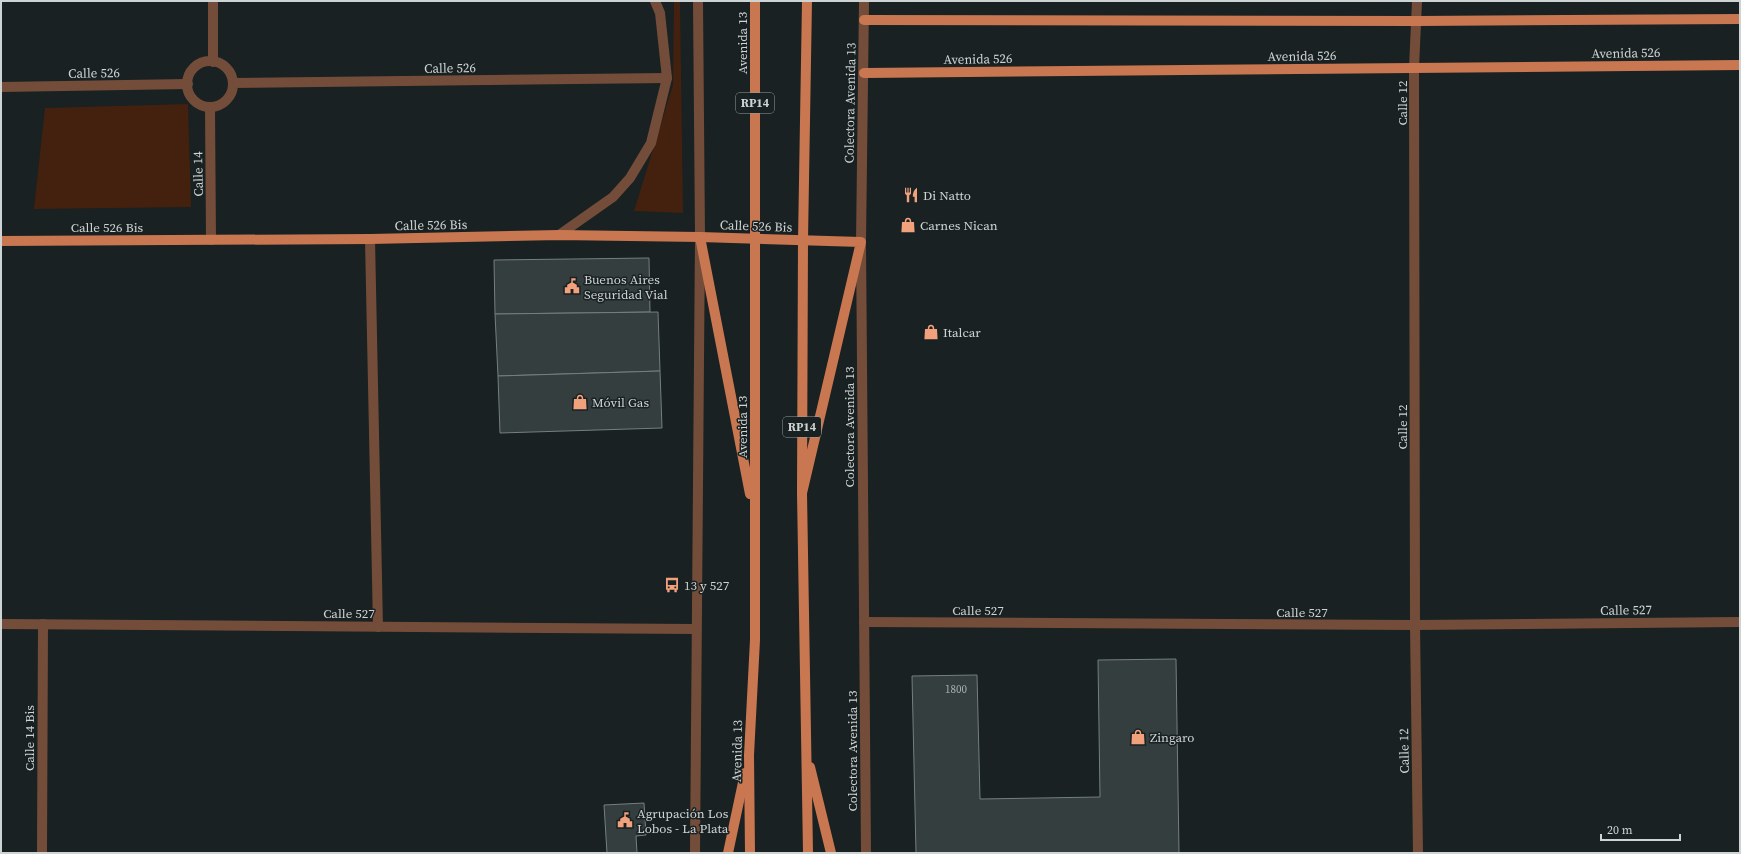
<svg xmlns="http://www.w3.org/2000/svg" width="1741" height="854" viewBox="0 0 1741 854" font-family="'Source Serif 4',serif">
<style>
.green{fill:#44200e}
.building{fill:#353e3e;stroke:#757f7f}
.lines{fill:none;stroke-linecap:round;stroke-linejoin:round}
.minor{stroke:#744d3a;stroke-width:10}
.major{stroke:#c97751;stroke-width:10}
.labels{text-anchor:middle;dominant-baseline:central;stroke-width:3;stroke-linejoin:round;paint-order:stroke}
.number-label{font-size:11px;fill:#a8aeae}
.shield{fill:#192122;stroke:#989e9e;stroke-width:1}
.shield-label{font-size:12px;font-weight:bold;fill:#ced3d3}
.street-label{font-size:13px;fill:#ced3d3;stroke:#192122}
.poi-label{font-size:13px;fill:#ced3d3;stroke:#192122;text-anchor:start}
</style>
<rect width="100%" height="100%" fill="#192122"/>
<g class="green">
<polygon points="674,1 680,1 683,213 634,211 673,85"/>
<polygon points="188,104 191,207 34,209 45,108"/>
</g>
<g class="building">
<polygon points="649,258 650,312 495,314 494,260"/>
<polygon points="658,312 660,371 498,376 495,314"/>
<polygon points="660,371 662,428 500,433 498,376"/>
<polygon points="1176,659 1179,853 916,853 912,676 977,675 980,799 1100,797 1098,660"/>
<polygon points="644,803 646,835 636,836 637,853 607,853 604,805"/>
</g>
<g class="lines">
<g class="minor">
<polyline points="864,1 861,242 866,853"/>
<polyline points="1417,1 1414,68 1415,625 1418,853"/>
<circle cx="210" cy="84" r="23"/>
<polyline points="213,62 213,1"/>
<polyline points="233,83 667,78"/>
<polyline points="1,87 188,84"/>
<polyline points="210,107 211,240"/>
<polyline points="559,235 613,197 630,178 651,143 667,78 660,13 655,1"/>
<polyline points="370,239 378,627"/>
<polyline points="864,622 1415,625 1740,622"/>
<polyline points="1,624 696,629"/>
<polyline points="42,853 43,624"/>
<polyline points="695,853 700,237 698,1"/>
</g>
<g class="major">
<polyline points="807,1 803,240 802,493 808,853"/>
<polyline points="864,20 1417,21 1740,19"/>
<polyline points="864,73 1740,65"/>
<polyline points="700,237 750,494"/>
<polyline points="1,241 370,239 559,235 700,237 861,242 802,493"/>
<polyline points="810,767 831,853"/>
<polyline points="728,853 745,773"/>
<polyline points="750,853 749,755 755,640 755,1"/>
</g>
</g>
<defs>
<g id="restaurant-bare" transform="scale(1.2)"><path d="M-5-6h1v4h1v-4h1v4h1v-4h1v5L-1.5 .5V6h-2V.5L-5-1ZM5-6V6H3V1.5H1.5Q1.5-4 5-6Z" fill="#f1a17c" stroke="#192122" stroke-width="2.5" paint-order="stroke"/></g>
<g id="shop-bare" transform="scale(1.2)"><path d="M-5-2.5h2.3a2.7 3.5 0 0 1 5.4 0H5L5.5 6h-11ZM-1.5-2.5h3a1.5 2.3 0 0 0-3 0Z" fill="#f1a17c" stroke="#192122" stroke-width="2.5" paint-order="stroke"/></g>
<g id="civic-bare" transform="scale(1.2)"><path d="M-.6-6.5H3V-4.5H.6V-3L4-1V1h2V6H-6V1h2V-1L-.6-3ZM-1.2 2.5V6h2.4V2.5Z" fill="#f1a17c" stroke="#192122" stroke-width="2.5" paint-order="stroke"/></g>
<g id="bus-bare" transform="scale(1.2)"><path d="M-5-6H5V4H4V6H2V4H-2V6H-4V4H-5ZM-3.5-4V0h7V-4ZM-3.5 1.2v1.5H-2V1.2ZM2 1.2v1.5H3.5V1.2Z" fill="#f1a17c" stroke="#192122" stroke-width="2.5" paint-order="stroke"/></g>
</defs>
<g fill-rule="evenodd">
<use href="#restaurant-bare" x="911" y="195"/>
<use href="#shop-bare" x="908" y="225"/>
<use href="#civic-bare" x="572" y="286"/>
<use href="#shop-bare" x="931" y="332"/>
<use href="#shop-bare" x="580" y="402"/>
<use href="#bus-bare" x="672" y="585"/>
<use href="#shop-bare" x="1138" y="737"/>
<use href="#civic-bare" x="625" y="820"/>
</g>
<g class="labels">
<g class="number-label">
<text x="956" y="689">1800</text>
</g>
<g class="shield">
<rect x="736" y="93" width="38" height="20" rx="3"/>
<rect x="783" y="417" width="38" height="20" rx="3"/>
</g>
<g class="shield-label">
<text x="755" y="103">RP14</text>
<text x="802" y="427">RP14</text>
</g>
<g class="street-label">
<text transform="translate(742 43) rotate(-90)">Avenida 13</text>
<text transform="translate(1626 53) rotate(-1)">Avenida 526</text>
<text transform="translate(1302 56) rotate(-1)">Avenida 526</text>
<text transform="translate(978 59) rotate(-1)">Avenida 526</text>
<text transform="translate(450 68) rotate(-1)">Calle 526</text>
<text transform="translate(94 73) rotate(-1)">Calle 526</text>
<text transform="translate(850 103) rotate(-89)">Colectora Avenida 13</text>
<text transform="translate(1402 103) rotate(-90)">Calle 12</text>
<text transform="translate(198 174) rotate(-91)">Calle 14</text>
<text transform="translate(431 225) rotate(-1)">Calle 526 Bis</text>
<text transform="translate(756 226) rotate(2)">Calle 526 Bis</text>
<text x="107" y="227">Calle 526 Bis</text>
<text transform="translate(742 427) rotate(-90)">Avenida 13</text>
<text transform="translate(849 427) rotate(-90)">Colectora Avenida 13</text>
<text transform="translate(1402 427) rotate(-90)">Calle 12</text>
<text x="978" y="610">Calle 527</text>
<text transform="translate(1626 610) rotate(-1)">Calle 527</text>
<text x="1302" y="612">Calle 527</text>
<text x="349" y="613">Calle 527</text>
<text transform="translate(29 738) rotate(-90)">Calle 14 Bis</text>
<text transform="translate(737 751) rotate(-89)">Avenida 13</text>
<text transform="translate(852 751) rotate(-90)">Colectora Avenida 13</text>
<text transform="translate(1404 751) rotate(-91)">Calle 12</text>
</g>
<g class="poi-label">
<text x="923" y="195">Di Natto</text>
<text x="920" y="225">Carnes Nican</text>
<text x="584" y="279">Buenos Aires<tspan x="584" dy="15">Seguridad Vial</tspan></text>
<text x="943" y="332">Italcar</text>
<text x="592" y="402">Móvil Gas</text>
<text x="684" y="585">13 y 527</text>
<text x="1150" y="737">Zingaro</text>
<text x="637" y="813">Agrupación Los<tspan x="637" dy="15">Lobos - La Plata</tspan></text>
</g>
</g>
<rect width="1741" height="854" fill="none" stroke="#ced3d3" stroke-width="4"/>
<path d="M1601 834v6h79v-6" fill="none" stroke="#ced3d3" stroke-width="2"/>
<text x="1607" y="834" font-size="12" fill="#ced3d3" stroke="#192122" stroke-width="3" paint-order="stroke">20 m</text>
</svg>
